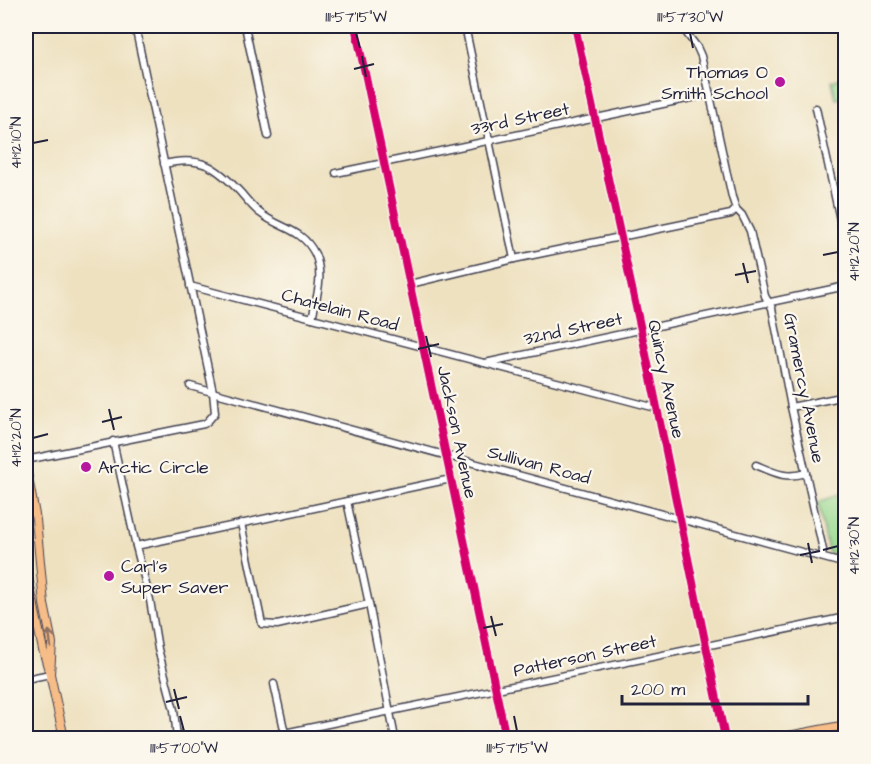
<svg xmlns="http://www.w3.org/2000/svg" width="871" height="764" viewBox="0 0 871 764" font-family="'Architects Daughter',sans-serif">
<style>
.green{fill:#98d88f;stroke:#5d7d65;stroke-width:1.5}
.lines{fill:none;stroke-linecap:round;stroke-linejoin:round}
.stream{stroke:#5ec5db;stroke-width:1.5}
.minor-casing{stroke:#413f4f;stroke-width:9}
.major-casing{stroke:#413f4f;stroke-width:10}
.minor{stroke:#fff;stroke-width:6}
.major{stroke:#f7bd88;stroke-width:8}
.cycleway-casing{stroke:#fbf7ec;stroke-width:11}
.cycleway{stroke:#d6006c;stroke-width:8}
.oneway{stroke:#8c7062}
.ticks{fill:none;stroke:#22223b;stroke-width:2}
.poi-dot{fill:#b5179e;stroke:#fbf7ec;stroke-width:2}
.labels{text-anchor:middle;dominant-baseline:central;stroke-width:4.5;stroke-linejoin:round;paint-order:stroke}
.poi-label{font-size:18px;fill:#22223b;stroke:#fbf7ec;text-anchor:start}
.street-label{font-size:18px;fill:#22223b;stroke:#fbf7ec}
.neatline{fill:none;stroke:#22223b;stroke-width:2}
.ticks-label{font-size:15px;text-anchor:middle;fill:#22223b}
</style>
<rect width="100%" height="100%" fill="#fbf7ec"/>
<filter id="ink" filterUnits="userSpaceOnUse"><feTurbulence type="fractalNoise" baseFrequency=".0167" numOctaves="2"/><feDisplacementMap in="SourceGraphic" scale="12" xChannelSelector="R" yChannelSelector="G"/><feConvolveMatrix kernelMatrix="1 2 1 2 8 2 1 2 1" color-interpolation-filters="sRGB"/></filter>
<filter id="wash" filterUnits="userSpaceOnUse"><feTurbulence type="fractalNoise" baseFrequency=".008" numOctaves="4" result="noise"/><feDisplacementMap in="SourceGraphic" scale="24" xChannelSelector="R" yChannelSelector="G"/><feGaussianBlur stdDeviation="1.35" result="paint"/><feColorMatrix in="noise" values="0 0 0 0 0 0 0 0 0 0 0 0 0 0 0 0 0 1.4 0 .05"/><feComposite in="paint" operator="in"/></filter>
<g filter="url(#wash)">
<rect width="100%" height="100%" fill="#eee1c0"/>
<g class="green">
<polygon points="845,77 845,97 836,99 832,81"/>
<polygon points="845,493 846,493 845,558 832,555 828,551 818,502"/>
</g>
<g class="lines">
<polyline class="stream" points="844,506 846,507"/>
</g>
</g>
<g filter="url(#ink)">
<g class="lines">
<g class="minor-casing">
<g id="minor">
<polyline points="245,26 268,136"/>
<polyline points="355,26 506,738"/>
<polyline points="465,26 514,259"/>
<polyline points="575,26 641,330 725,738"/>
<polyline points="681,26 697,47 701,56 708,86 732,197 736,209 742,215 750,231 765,296 772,308 791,407 823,550 822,557"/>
<polyline points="816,108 846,248"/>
<path d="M164,164C201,155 217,167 241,193C247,200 253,208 260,213C280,229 302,228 315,254C324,275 317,296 312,318"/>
<polyline points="336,173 710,94"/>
<polyline points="410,284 514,259 731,214 736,209"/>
<polyline points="190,286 656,408"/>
<polyline points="485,363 846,286"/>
<polyline points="190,386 846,564"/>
<polyline points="791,407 846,396"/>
<polyline points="113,441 136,546 150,600 158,649 174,710 177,738"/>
<polyline points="26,460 204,424 208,421 215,413 213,392 135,26"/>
<path d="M756,465C775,473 785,479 806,473"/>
<polyline points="347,501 369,604 395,738"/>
<polyline points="241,523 262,624 277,625 369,604"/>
<polyline points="136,546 451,479"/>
<polyline points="26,679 50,674"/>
<polyline points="274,684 286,738"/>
<polyline points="260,738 846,617"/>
</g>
</g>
<g class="major-casing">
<g id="major">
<polyline points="26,467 36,520 44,604 52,643 50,674"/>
<polyline points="26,568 43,650 50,674 64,738"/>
<polyline points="778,738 846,725"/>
</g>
</g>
<use href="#minor" class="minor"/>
<use href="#major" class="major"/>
<g class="cycleway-casing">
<g id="cycleway">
<polyline points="355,26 506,738"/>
<polyline points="575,26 641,330 725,738"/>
</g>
</g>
<use href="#cycleway" class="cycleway"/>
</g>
<defs><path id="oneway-shaft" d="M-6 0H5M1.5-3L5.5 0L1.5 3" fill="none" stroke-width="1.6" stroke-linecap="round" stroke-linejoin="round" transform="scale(1.5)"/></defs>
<use class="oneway" href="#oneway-shaft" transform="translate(50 639) rotate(-97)"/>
</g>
<path class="ticks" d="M356,33L360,48M690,33L693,48M362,56L366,77M354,69L374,64M33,143L48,140M823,255L838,252M743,263L748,283M735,275L756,271M426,336L431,357M418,349L439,344M109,409L114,430M102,422L122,417M33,438L48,434M808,543L812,563M823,550L838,546M800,555L820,551M491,616L496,636M483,628L503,624M174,689L179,709M166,702L187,697M180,716L184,731M514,716L517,731"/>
<g class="poi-dot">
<circle cx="780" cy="82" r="6"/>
<circle cx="86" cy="467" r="6"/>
<circle cx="109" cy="576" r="6"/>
</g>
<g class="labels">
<g class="poi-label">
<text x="768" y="72" text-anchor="end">Thomas O<tspan x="768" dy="21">Smith School</tspan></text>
<text x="98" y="467">Arctic Circle</text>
<text x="121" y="566">Carl's<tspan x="121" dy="21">Super Saver</tspan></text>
</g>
<g class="street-label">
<text transform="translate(520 119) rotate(-12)">33rd Street</text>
<text transform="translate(340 310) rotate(15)">Chatelain Road</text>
<text transform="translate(573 329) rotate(-12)">32nd Street</text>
<text transform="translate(666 379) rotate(78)">Quincy Avenue</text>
<text transform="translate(804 388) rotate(79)">Gramercy Avenue</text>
<text transform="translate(457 432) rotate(78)">Jackson Avenue</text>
<text transform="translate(539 465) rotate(15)">Sullivan Road</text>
<text transform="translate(585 656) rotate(-12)">Patterson Street</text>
</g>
</g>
<rect width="871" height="764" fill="none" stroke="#fbf7ec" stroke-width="66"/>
<path d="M622 695v9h186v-9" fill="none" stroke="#22223b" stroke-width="3"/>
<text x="631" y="695" font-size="18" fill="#22223b" stroke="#fbf7ec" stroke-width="4.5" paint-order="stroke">200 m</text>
<rect x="33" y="33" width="805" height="698" class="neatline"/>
<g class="ticks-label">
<text x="356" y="22">111°57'15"W</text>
<text x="690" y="22">111°57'30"W</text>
<text transform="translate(16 143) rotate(-90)" y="5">41°12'10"N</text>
<text transform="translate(854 252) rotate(-90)" y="5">41°12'20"N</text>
<text transform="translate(16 438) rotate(-90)" y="5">41°12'20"N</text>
<text transform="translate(854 546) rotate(-90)" y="5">41°12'30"N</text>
<text x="184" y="753">111°57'00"W</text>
<text x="517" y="753">111°57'15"W</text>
</g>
</svg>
